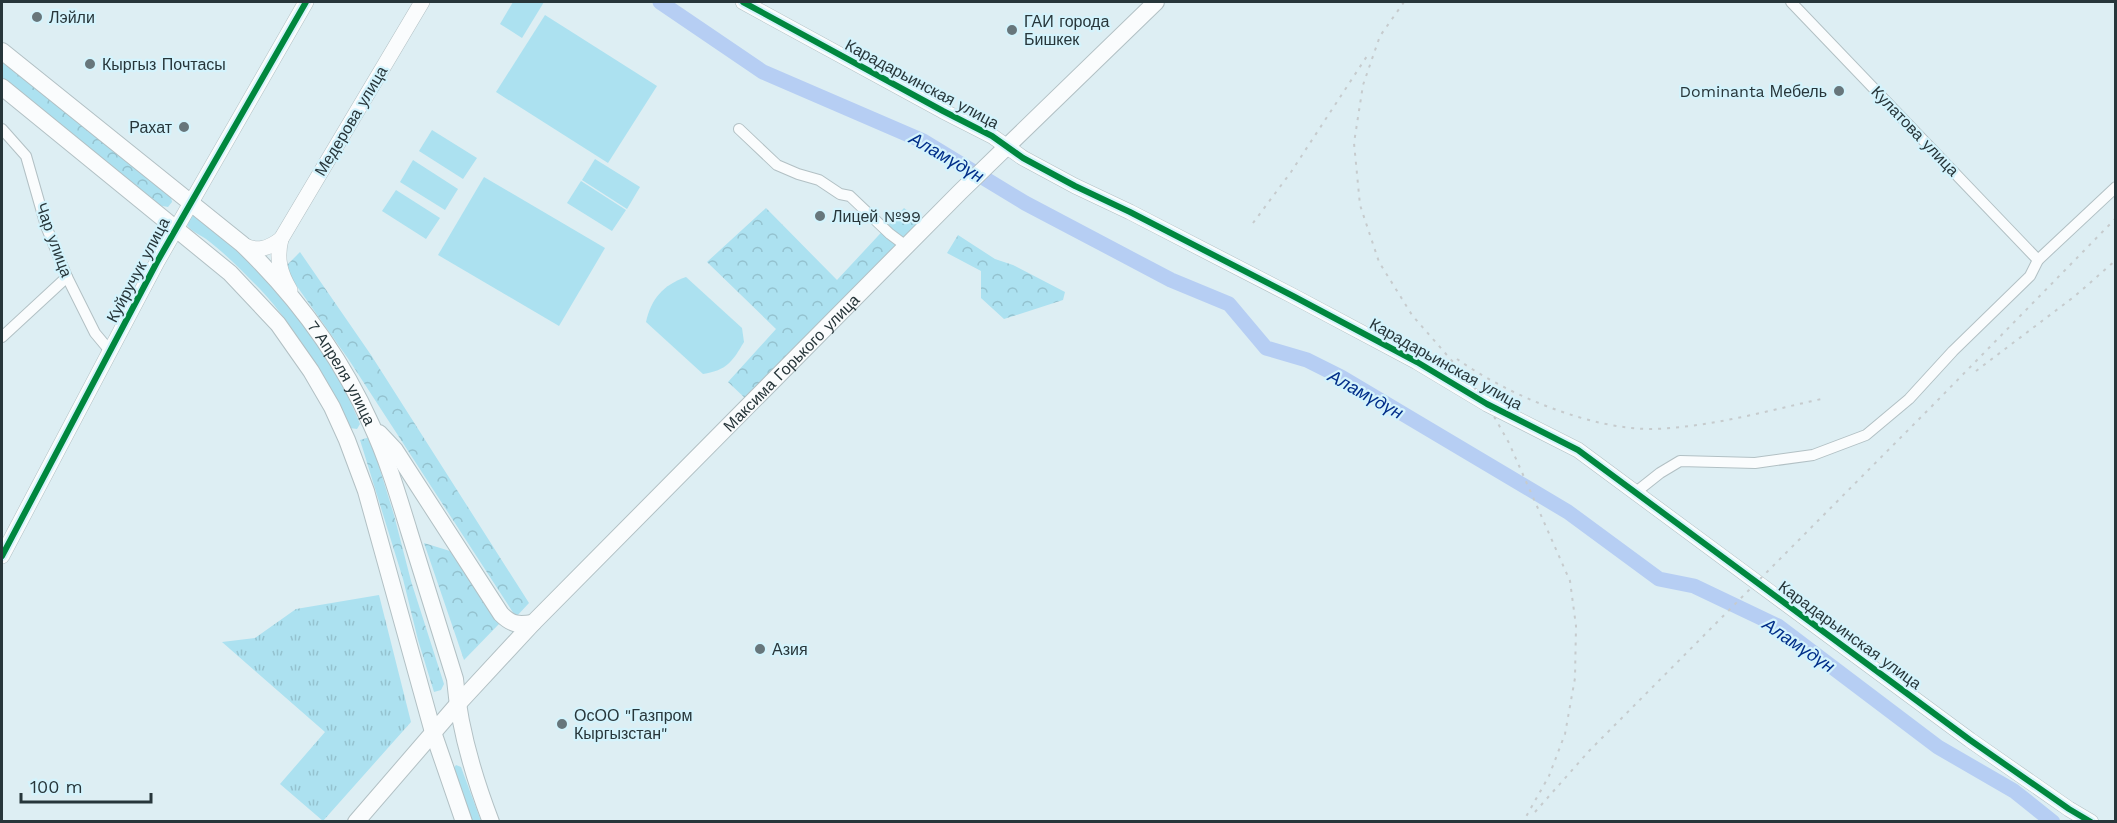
<svg xmlns="http://www.w3.org/2000/svg" width="2117" height="823" viewBox="0 0 2117 823" font-family="'Work Sans',sans-serif">
<style>
.grass{fill:#ace1f0}
.forest{fill:url(#forest-crowns)}
.park{fill:url(#park-tufts)}
.lines{fill:none;stroke-linecap:round;stroke-linejoin:round}
.river{stroke:#b6cef3;stroke-width:15}
.street-casing{stroke:#b2c0c4;stroke-width:12}
.secondary-casing{stroke:#b2c0c4;stroke-width:16}
.primary-casing{stroke:#b2c0c4;stroke-width:18}
.street{stroke:#fafcfd;stroke-width:10}
.secondary{stroke:#fafcfd;stroke-width:15}
.primary{stroke:#fafcfd;stroke-width:16}
.rail{stroke:#c6cbcd;stroke-width:2;stroke-dasharray:3 6;stroke-linecap:butt}
.cycleway-casing{stroke:#d4f3fc;stroke-width:10}
.cycleway{stroke:#00873e;stroke-width:6}
.poi-dot{fill:#67767b;stroke:#d4f3fc;stroke-width:2}
.labels{text-anchor:middle;dominant-baseline:central;stroke-width:4.5;stroke-linejoin:round;paint-order:stroke}
.poi-label{font-size:16px;fill:#27363a;stroke:#d4f3fc;text-anchor:start}
.street-label{font-size:16px;fill:#27363a;stroke:#d4f3fc}
.water-label{font-size:18px;font-style:italic;fill:#012e89;stroke:#d4f3fc}
</style>
<defs>
<pattern id="forest-crowns" width="20" height="18" patternUnits="userSpaceOnUse" patternTransform="scale(1.5)"><rect width="20" height="18" fill="#ace1f0"/><path d="M2 6a3 3 0 1 1 6 0M12 15a3 3 0 1 1 6 0" fill="none" stroke="#94c2cf"/></pattern>
<pattern id="park-tufts" width="24" height="20" patternUnits="userSpaceOnUse" patternTransform="scale(1.5)"><rect width="24" height="20" fill="#ace1f0"/><path d="M3 7l-1-3M5 7V3M7 7l1-3M15 17l-1-3M17 17v-4M19 17l1-3" fill="none" stroke="#94c2cf"/></pattern>
</defs>
<rect width="100%" height="100%" fill="#ddeef3"/>
<g class="grass">
<polygon points="513,2 544,2 522,38 500,24"/>
<polygon points="545,15 657,86 608,163 496,92"/>
<polygon points="432,130 477,158 463,179 419,151"/>
<polygon points="595,159 640,187 627,209 582,180"/>
<polygon points="413,160 458,189 445,210 400,182"/>
<polygon points="484,177 605,248 559,326 438,255"/>
<polygon points="581,181 626,210 612,231 567,203"/>
<polygon points="396,190 440,218 426,239 382,211"/>
<path d="M195,214C259,259 332,350 360,424L357,429L350,428C323,381 298,329 260,289C243,272 225,253 206,239C199,234 192,232 187,225L190,218Z"/>
<path d="M686,277L742,328L744,342C732,362 727,370 703,374L646,322C651,299 663,285 686,277Z"/>
<polygon points="456,765 461,767 481,821 472,821 453,769"/>
</g>
<g class="forest">
<polygon points="2,58 171,197 172,202 168,207 157,205 2,79"/>
<polygon points="766,208 837,280 904,208 921,221 746,399 728,382 776,329 707,262"/>
<polygon points="958,235 995,259 1013,265 1065,292 1063,300 1004,319 981,298 981,271 947,253"/>
<polygon points="300,252 371,355 529,603 516,617 349,360 284,268"/>
<polygon points="370,437 394,515 411,581 444,684 441,690 434,692 418,640 403,579 360,440"/>
<polygon points="424,543 450,551 499,624 464,660"/>
</g>
<polygon class="park" points="379,595 411,722 323,821 280,784 325,732 222,642 255,638 296,609"/>
<g class="lines">
<polyline class="river" points="660,2 763,72 923,141 1025,203 1171,280 1229,304 1266,348 1307,360 1341,377 1568,512 1659,579 1694,586 1778,626 1938,747 2014,791 2053,822"/>
<g class="street-casing">
<g id="street">
<polyline points="1791,2 2038,260"/>
<polyline points="2,129 26,156 46,226 67,277 95,333 110,351"/>
<polyline points="739,129 777,165 798,174 819,180 840,194 850,196 890,234 906,246"/>
<polyline points="2,337 67,277"/>
<polyline points="1636,492 1660,473 1680,461 1755,463 1813,455 1866,435 1909,399 1953,351 2030,276 2038,260 2116,187"/>
</g>
</g>
<g class="secondary-casing">
<g id="secondary">
<polyline points="743,2 943,111 992,136 1023,158 1075,186 1130,212 1293,296 1417,362 1487,404 1578,450 1970,740 2069,809 2091,822"/>
<path d="M243,245C257,252 268,249 281,239"/>
<path d="M290,290C280,273 276,259 281,239L422,2"/>
<polyline points="2,556 157,262 306,2"/>
</g>
</g>
<g class="primary-casing">
<g id="primary">
<path id="s1" d="M2,51L242,244C296,296 340,355 371,424C387,458 398,495 409,531C424,580 439,629 455,679C459,728 473,775 491,822"/>
<polyline points="2,87 230,273 278,324 311,371 332,407 347,440 366,491 433,732 464,822"/>
<path d="M379,433L395,450L501,614C512,625 518,625 533,623"/>
<path id="s2" d="M356,822L457,705L533,623L960,192L1156,2"/>
</g>
</g>
<use href="#street" class="street"/>
<use href="#secondary" class="secondary"/>
<use href="#primary" class="primary"/>
<g class="rail">
<polyline points="1404,2 1380,36 1363,85 1354,143 1360,205 1379,262 1412,315 1466,377 1487,404 1509,443 1570,581 1576,626 1575,678 1565,734 1549,776 1523,822"/>
<polyline points="1253,223 1291,172 1369,53"/>
<path d="M1457,359C1508,395 1591,430 1654,429C1712,427 1770,410 1826,398"/>
<polyline points="1976,371 2075,296 2116,260"/>
<polyline points="1535,812 1589,751 1935,403 2116,218"/>
</g>
<g class="cycleway-casing">
<g id="cycleway">
<polyline points="743,2 943,111 992,136 1023,158 1075,186 1130,212 1293,296 1417,362 1487,404 1578,450 1970,740 2069,809 2091,822"/>
<polyline points="2,556 157,262 306,2"/>
</g>
</g>
<use href="#cycleway" class="cycleway"/>
</g>
<g class="poi-dot">
<circle cx="37" cy="17" r="6"/>
<circle cx="1012" cy="30" r="6"/>
<circle cx="90" cy="64" r="6"/>
<circle cx="1839" cy="91" r="6"/>
<circle cx="184" cy="127" r="6"/>
<circle cx="820" cy="216" r="6"/>
<circle cx="760" cy="649" r="6"/>
<circle cx="562" cy="724" r="6"/>
</g>
<g class="labels">
<g class="poi-label">
<text x="49" y="17">Лэйли</text>
<text x="1024" y="21">ГАИ города<tspan x="1024" dy="18">Бишкек</tspan></text>
<text x="102" y="64">Кыргыз Почтасы</text>
<text x="1827" y="91" text-anchor="end">Dominanta Мебель</text>
<text x="172" y="127" text-anchor="end">Рахат</text>
<text x="832" y="216">Лицей №99</text>
<text x="772" y="649">Азия</text>
<text x="574" y="715">ОсОО "Газпром<tspan x="574" dy="18">Кыргызстан"</tspan></text>
</g>
<g class="street-label">
<text transform="translate(922 84) rotate(28)">Карадарьинская улица</text>
<text transform="translate(351 121) rotate(-59)">Медерова улица</text>
<text transform="translate(1915 131) rotate(46)">Кулатова улица</text>
<text transform="translate(54 240) rotate(70)">Чар улица</text>
<text transform="translate(138 270) rotate(-62)">Куйручук улица</text>
<text stroke="none"><textPath href="#s2" startOffset="633">Максима Горького улица</textPath></text>
<text transform="translate(1446 364) rotate(29)">Карадарьинская улица</text>
<text stroke="none"><textPath href="#s1" startOffset="472">7 Апреля улица</textPath></text>
<text transform="translate(1850 635) rotate(36)">Карадарьинская улица</text>
</g>
<g class="water-label">
<text transform="translate(947 157) rotate(30)">Аламүдүн</text>
<text transform="translate(1366 394) rotate(29)">Аламүдүн</text>
<text transform="translate(1799 645) rotate(34)">Аламүдүн</text>
</g>
</g>
<rect width="2117" height="823" fill="none" stroke="#27363a" stroke-width="6"/>
<path d="M21 793v9h130v-9" fill="none" stroke="#27363a" stroke-width="3"/>
<text x="30" y="793" font-size="18" fill="#27363a" stroke="#d4f3fc" stroke-width="4.5" paint-order="stroke">100 m</text>
</svg>
